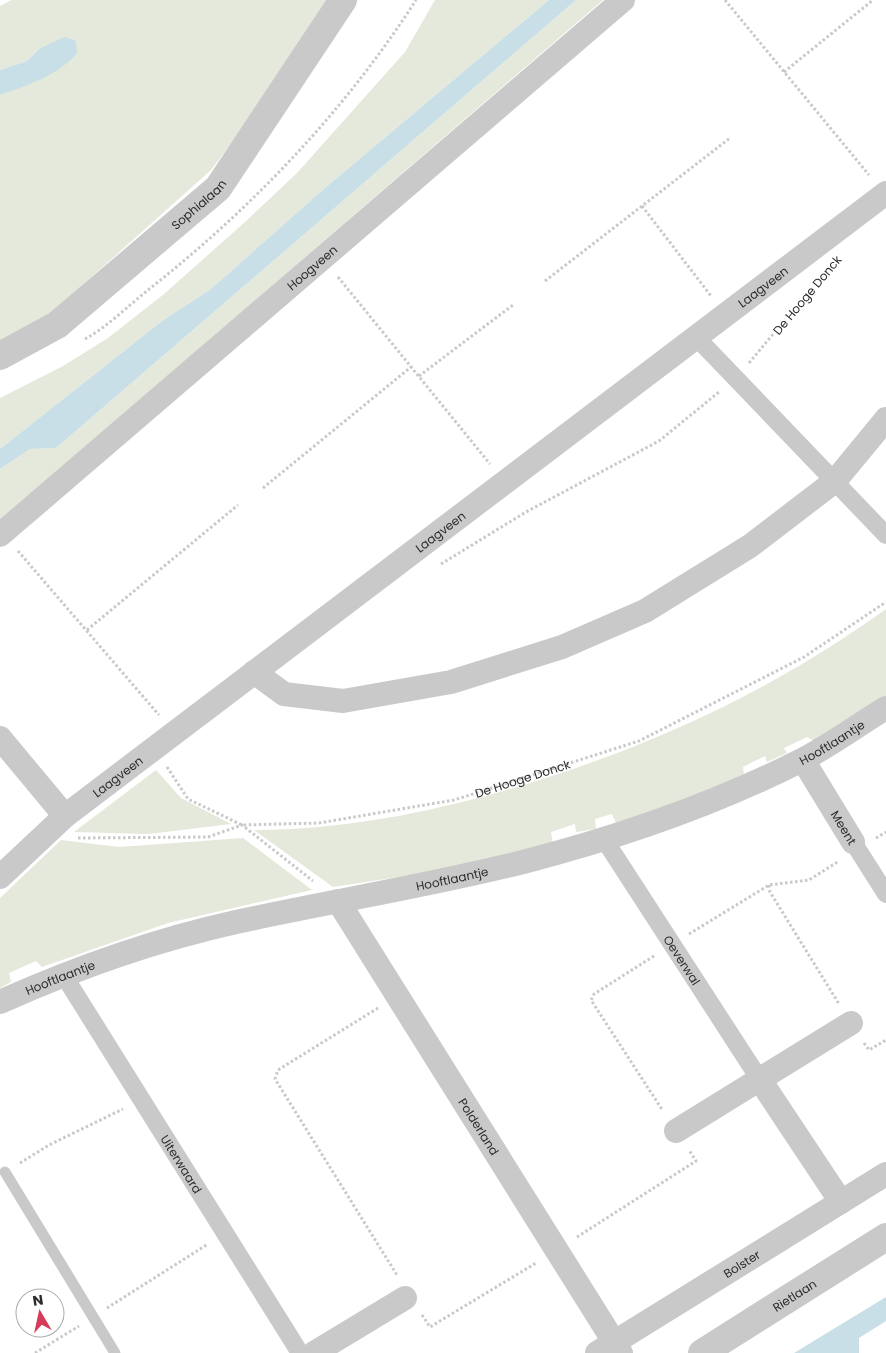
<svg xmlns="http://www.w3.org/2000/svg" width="886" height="1353" viewBox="0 0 886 1353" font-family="Poppins,sans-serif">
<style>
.green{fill:#e4e9db}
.water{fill:#c8dfe7}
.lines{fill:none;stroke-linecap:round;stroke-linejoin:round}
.path{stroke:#c9c9c9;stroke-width:3;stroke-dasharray:2.5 2.5;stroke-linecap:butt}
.service{stroke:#c9c9c9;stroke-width:11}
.pedestrian{stroke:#c9c9c9;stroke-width:18}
.minor{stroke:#c9c9c9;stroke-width:24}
.tertiary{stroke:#c9c9c9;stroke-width:28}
.labels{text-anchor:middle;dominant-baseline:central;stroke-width:5;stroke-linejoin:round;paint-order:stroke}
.street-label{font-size:12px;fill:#2c2c2c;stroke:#fff}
</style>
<rect width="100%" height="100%" fill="#fff"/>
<g class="green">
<polygon points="11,0 330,0 260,105 211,170 49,315 0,342 0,95 35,82 51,72 50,44 40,48 27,61 0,70 0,6"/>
<polygon points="435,0 549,0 326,187 211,289 162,321 0,449 0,398 63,366 108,338 164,294 245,222 297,173 405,52"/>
<polygon points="576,0 603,0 0,520 0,469 30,449 56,448"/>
<path d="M886,609V698L814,741L807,737L784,748L787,753L767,762L765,756L743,767L744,774L687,800L616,823L612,814L595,819L596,829L576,832L575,824L551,832L553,844L431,872L333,887L254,830C341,830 427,813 510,789C646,749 771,692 886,609Z"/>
<polygon points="156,770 181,798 231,824 149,834 74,832"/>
<polygon points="243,838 312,890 168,923 42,967 36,961 9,973 11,982 0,988 0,898 61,840 119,847"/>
</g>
<g class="water">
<polygon points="549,0 576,0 56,448 30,449 0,469 0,449 162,321 211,289 326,187"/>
<path d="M65,37L76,41L77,53C59,75 27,86 0,95V70L27,61L40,48Z"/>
<polygon points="886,1297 886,1321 859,1338 859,1353 794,1353"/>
</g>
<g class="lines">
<g class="path">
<polyline points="725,0 869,175"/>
<polyline points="784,72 873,0"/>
<polyline points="642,206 711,296"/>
<polyline points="338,277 490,464"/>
<polyline points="545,281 730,138"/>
<path d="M85,339C107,327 128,306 148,290C251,209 345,111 416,0"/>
<polyline points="749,363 825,272"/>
<polyline points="419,376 513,305"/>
<polyline points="263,488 411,367"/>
<polyline points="18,551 159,715"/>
<polyline points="441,564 526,512 659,441 719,392"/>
<polyline points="87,630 238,505"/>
<path id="s1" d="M167,767L188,799L242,825L319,823L454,800L639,741L804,657L886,602"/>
<polyline points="78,838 208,837 242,825 313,881"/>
<polyline points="876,838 886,832"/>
<polyline points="769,885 770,892 839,1004"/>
<polyline points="689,934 769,885 809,880 839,861"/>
<polyline points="654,956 594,994 591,1000 663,1111"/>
<polyline points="378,1008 278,1070 275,1079 397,1275"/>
<polyline points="864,1043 869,1050 886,1040"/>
<polyline points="20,1163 49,1145 123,1109"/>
<polyline points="577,1237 696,1161 689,1150"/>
<polyline points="107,1308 208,1244"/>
<polyline points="422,1315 430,1327 536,1263"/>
<polyline points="35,1353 79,1326"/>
</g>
<polyline class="service" points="5,1172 115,1353"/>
<g class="pedestrian">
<polyline points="696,337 886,535"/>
<path id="s2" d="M604,839L760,1080"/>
<polyline points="853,842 886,894"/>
<path id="s3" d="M63,974L300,1353"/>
</g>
<g class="minor">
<path id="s4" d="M0,535L623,0"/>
<polyline points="254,672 284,694 343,701 451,682 562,647 645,611 750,546 835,481 886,419"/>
<polyline points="0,738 65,816"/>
<path id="s5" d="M803,760L853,842"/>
<path id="s6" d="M0,877L65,816L886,193"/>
<path id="s7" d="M338,901L621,1353"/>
<path id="s8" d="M0,1002C76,968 155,940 236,922C332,901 428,886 523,862C616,838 715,804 802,760C831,745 858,725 886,708"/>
<polyline points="760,1080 841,1202"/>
<polyline points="676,1131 851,1023"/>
<polyline points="314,1353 405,1298"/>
<path id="s9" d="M597,1353L886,1174"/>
</g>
<g class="tertiary">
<path id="s10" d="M0,356L57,325L218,188L343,0"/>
<path id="s11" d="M702,1353L886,1237"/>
</g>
</g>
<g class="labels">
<g class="street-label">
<text stroke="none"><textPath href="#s10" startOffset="251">Sophialaan</textPath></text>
<text stroke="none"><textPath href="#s4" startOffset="411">Hoogveen</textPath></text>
<text stroke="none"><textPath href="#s6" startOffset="965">Laagveen</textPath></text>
<text transform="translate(807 295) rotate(-50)">De Hooge Donck</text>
<text stroke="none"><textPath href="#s6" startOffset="560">Laagveen</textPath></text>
<text stroke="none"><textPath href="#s8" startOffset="875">Hooftlaantje</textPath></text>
<text stroke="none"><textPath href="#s6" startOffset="155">Laagveen</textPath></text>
<text stroke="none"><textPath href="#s1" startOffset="384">De Hooge Donck</textPath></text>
<text stroke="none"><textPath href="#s5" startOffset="79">Meent</textPath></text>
<text stroke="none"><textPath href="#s8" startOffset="470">Hooftlaantje</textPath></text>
<text stroke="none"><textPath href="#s2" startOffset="144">Oeverwal</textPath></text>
<text stroke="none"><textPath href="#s8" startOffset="65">Hooftlaantje</textPath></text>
<text stroke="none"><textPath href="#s7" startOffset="266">Polderland</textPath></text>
<text stroke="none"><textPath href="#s3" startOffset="224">Uiterwaard</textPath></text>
<text stroke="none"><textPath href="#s9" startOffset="170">Bolster</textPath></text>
<text stroke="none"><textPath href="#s11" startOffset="109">Rietlaan</textPath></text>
</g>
</g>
<g transform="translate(40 1313) rotate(351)"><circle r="24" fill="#ffffff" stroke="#ababab"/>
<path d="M0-4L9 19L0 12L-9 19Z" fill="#d53c5a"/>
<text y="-8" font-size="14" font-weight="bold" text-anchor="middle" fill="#2c2c2c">N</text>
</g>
</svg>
